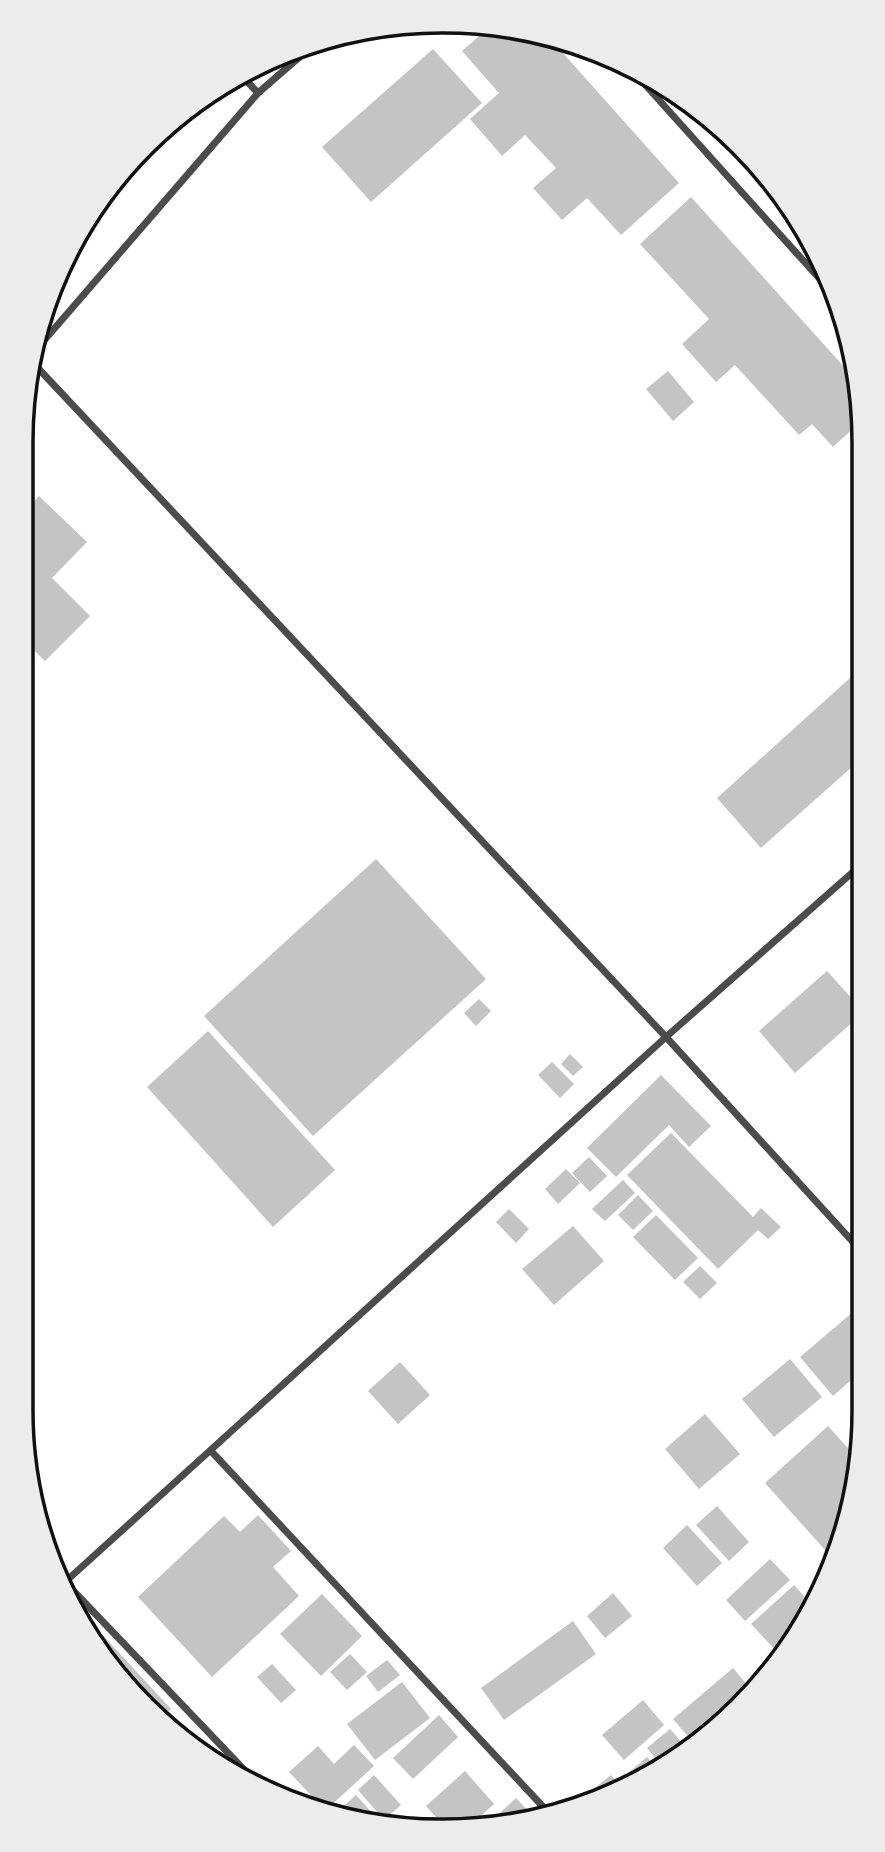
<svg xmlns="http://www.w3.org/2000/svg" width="885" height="1852" viewBox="0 0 885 1852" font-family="'Space Grotesk',sans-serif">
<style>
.building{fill:#c4c4c4}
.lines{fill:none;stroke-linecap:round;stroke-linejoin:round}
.minor{stroke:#4c4c4c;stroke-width:7}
.rim{fill:none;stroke:#111;stroke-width:3.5}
</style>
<rect width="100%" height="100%" fill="#fff"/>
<g class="building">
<polygon points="486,30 554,43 679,183 621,235 587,198 562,220 533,188 556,168 525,135 502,156 470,119 499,93 462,51"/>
<polygon points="433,49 482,103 371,202 322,147"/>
<polygon points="691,197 855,379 848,386 860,400 860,422 833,447 812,424 799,435 735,365 716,382 682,344 709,319 640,244"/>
<polygon points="668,371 694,402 673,421 646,389"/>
<polygon points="39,496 87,542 52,578 90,616 45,661 21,638 21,515"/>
<polygon points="861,668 862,758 761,848 717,798"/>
<polygon points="376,859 486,979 313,1136 204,1016"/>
<polygon points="827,971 863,1011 863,1013 795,1073 759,1031"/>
<polygon points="479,999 491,1011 476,1026 464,1013"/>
<polygon points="208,1031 335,1170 273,1227 147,1087"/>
<polygon points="570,1054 583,1067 573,1076 561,1064"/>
<polygon points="552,1062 574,1084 560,1098 538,1075"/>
<polygon points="661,1075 711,1126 689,1147 669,1125 616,1177 587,1148"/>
<polygon points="671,1133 753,1217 761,1208 781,1227 768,1239 758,1230 718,1269 627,1175"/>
<polygon points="589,1157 607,1176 590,1192 572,1173"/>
<polygon points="566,1169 580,1183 558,1204 545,1189"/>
<polygon points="623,1180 635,1193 605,1221 592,1209"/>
<polygon points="638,1195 653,1211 633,1230 618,1215"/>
<polygon points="509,1209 529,1229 516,1243 496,1222"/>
<polygon points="656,1215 698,1258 675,1280 633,1237"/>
<polygon points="573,1226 604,1261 554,1305 522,1269"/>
<polygon points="700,1266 717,1283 700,1299 683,1282"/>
<polygon points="853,1312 864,1323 864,1381 858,1374 833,1396 800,1357"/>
<polygon points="790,1359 822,1397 774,1437 742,1399"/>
<polygon points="400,1362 430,1395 398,1424 368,1391"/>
<polygon points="705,1414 740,1454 699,1489 665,1449"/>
<polygon points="828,1426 855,1456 834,1560 765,1483"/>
<polygon points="717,1506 749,1542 729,1561 696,1525"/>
<polygon points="258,1515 291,1551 273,1567 299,1596 212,1677 138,1597 224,1516 240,1532"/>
<polygon points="687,1525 722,1563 697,1586 663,1548"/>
<polygon points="770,1559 790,1580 745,1621 726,1600"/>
<polygon points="794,1585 811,1604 780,1655 751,1624"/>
<polygon points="613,1593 632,1616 605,1638 587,1616"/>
<polygon points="322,1594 362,1636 321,1676 280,1634"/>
<polygon points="573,1621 596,1654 504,1720 481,1688"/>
<polygon points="100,1632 171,1709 163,1717 108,1666 93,1638"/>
<polygon points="350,1654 367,1672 347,1690 330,1672"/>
<polygon points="387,1660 400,1675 378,1692 366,1676"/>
<polygon points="272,1664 296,1690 281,1703 257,1677"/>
<polygon points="733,1668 753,1692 691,1740 673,1719"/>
<polygon points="402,1682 430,1718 375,1760 347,1724"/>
<polygon points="643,1700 664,1725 624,1760 602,1735"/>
<polygon points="439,1715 458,1737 413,1779 393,1758"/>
<polygon points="670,1729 684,1745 660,1764 647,1748"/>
<polygon points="354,1745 374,1766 327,1809 323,1808 289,1772 318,1746 334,1764"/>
<polygon points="647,1757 655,1767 626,1788 619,1781"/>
<polygon points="465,1771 494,1804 470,1826 444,1826 426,1806"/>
<polygon points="374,1775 401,1805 384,1820 358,1790"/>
<polygon points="611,1775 623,1789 590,1799 586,1795"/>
<polygon points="356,1795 382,1824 360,1823 336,1813"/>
<polygon points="516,1798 534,1817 498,1827 485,1827"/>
</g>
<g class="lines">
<g class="minor">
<polyline points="632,70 836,297"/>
<polyline points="244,78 258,93"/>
<polyline points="41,344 258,93 311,47"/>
<polyline points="36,366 666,1037 863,1253"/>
<polyline points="211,1451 548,1812"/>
<polyline points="65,1582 252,1778"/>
<polyline points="64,1583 666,1037 862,864"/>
<polyline points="756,1687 758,1689"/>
</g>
</g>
<path d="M0 0H885V1852H0ZM442 33H443A409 409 0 0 1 852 442V1410A409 409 0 0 1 443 1819H442A409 409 0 0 1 33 1410V442A409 409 0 0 1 442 33Z" fill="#ececec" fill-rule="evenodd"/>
<path class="rim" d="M442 33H443A409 409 0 0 1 852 442V1410A409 409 0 0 1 443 1819H442A409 409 0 0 1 33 1410V442A409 409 0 0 1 442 33Z"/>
</svg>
